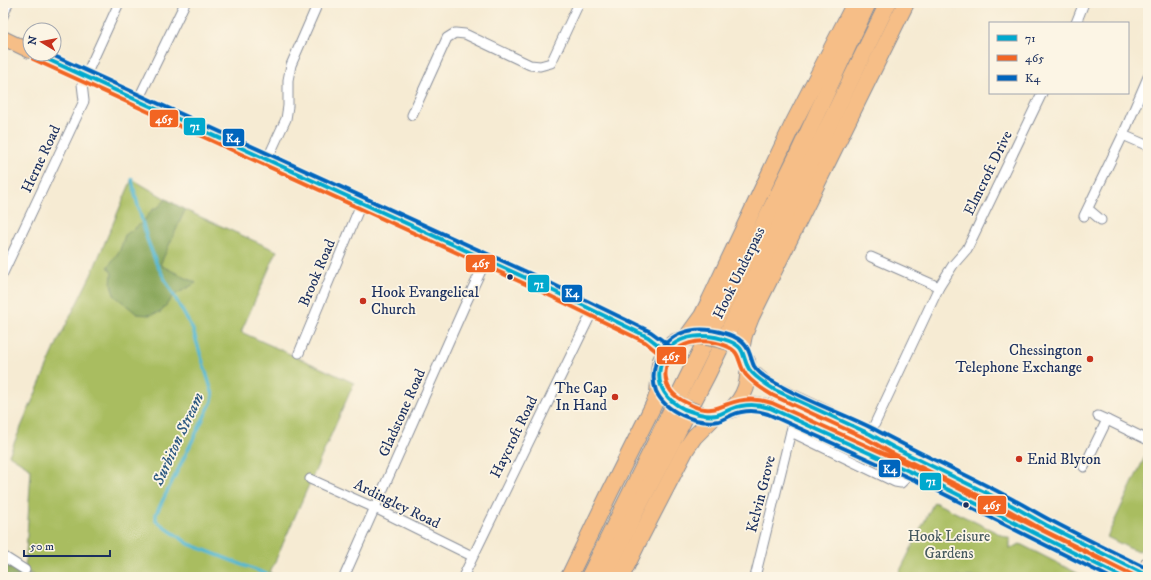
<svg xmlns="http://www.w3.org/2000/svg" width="1151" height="580" viewBox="0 0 1151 580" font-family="'IM FELL DW Pica',serif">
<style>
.green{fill:#a9bd61;stroke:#627660}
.forest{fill:#86a457;stroke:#506a5a}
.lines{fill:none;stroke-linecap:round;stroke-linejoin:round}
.stream{stroke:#54b8d2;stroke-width:3.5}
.street-casing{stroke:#888d98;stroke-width:11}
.secondary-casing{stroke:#888d98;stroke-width:15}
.primary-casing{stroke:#888d98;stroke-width:16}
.highway-casing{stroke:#888d98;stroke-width:18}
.street{stroke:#fff;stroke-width:9}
.secondary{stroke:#fbe5cf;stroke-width:13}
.primary{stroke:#f6be87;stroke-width:14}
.highway{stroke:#f6be87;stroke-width:16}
.highway-bridge-casing{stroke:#888d98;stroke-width:18;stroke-linecap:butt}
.highway-bridge{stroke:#f6be87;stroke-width:16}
.bus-1-casing{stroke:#fcf5e5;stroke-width:7}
.bus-2-casing{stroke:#fcf5e5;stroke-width:7}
.bus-3-casing{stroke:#fcf5e5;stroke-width:7}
.bus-1{stroke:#00a9ce;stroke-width:4}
.bus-2{stroke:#f26522;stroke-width:4}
.bus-3{stroke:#0065bd;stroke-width:4}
.bus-dot{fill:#1b2f5e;stroke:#fcf5e5;stroke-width:1.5}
.poi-dot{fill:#c8321e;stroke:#fcf5e5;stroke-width:1.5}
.labels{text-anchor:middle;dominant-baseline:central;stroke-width:3.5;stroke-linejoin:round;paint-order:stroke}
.street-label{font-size:15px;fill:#1b2f5e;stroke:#fcf5e5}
.poi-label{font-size:15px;fill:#1b2f5e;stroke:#fcf5e5;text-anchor:start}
.park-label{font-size:15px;fill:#465a5f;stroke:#fcf5e5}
.water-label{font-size:16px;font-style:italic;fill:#2c5881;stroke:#fcf5e5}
.line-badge{stroke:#fcf5e5;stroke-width:1.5}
.badge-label{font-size:11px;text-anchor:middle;font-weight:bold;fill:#fff}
</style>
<rect width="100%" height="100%" fill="#fcf5e5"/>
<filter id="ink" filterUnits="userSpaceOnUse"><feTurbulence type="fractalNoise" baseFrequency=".025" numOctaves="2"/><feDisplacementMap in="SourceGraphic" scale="8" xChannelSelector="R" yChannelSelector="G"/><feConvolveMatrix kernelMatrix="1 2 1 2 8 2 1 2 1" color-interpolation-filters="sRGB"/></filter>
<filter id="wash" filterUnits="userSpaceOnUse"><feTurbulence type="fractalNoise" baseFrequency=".012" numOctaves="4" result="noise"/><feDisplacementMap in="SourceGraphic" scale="16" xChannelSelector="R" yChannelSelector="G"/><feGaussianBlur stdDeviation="0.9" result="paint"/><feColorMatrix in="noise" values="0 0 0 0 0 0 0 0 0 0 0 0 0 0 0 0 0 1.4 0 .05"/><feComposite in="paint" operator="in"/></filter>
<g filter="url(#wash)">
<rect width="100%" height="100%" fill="#f6ebd3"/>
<g class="green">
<polygon points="132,179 185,210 277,251 241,332 354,383 270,573 278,577 36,577 25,570 31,469 9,455 58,341 91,275"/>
<polygon points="1148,450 1148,536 1140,551 1133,550 1107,537"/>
<polygon points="934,502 1010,539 1010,549 1020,544 1085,577 897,577"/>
</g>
<g class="forest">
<polygon points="166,199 185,210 160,265 196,283 173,296 161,312 149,315 137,314 114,295 111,284 112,273 108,267 120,250 125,235 142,223 152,210 160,206"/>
<polygon points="3,561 34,577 3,577"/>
</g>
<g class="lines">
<polyline class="stream" points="132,179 135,194 147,239 157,265 193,330 213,395 212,401 156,514 156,521 189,544 274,577"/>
</g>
</g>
<g filter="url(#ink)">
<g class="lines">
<g class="street-casing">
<g id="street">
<polyline points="3,16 8,3"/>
<polyline points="1076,23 1084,3"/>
<polyline points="138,100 185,3"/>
<polyline points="412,115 447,38 455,33 465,34 530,65 540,66 551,63 579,3"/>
<polyline points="1123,135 1146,145"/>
<polyline points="267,160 286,119 288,106 288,80 291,65 318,3"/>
<polyline points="1088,209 1101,220"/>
<polyline points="1084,216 1123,135 1148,77"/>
<polyline points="871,257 939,287"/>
<polyline points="3,273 84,101 82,84 119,3"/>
<polyline points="299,353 361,204"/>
<polyline points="1107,420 1148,440"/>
<polyline points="791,432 895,482 901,483 911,473"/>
<polyline points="870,434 939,287 953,265 967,249 1042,93"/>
<polyline points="1084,467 1107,420 1098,416"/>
<polyline points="310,479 375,508 472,556"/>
<polyline points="3,556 25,570"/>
<polyline points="344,577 464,307 486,260"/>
<polyline points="463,577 593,310"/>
<polyline points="755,577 794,419"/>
</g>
</g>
<g class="secondary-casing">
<polyline id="secondary" points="1143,574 1148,563"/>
</g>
<g class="primary-casing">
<g id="primary">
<polyline points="3,38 30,51"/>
<polyline points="36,54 439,239 537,283 648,337 666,351"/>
</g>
</g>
<g class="highway-casing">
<g id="highway">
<polyline points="686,338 702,316 710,300 793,124 855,3"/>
<polyline points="741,350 744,335 751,317 906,3"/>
<polyline points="748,369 764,383 775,390 870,434 893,447 1011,505 1046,525 1148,576"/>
<path d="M663,392C656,377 658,356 671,345C678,339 687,338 695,337"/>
<path d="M730,410C745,399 751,379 747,361"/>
<path d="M728,411C744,404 755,403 770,408L935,483L1122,577"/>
<polyline points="569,577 610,492 655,402 658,393 659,382"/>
<polyline points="589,577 797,156 868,3"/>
<polyline points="604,577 636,511 707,375 888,3"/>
<polyline points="621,577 642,534 686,449 694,437 715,416"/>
</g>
</g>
<use href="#street" class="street"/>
<use href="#secondary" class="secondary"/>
<use href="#primary" class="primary"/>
<use href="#highway" class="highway"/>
<g class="highway-bridge-casing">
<g id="highway-bridge">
<path d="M697,336C711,337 722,339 735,344"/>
<polyline points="666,397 682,407 701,414"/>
</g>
</g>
<use href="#highway-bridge" class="highway-bridge"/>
<g class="bus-1-casing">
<g id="bus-1">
<polyline points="36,54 537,283 648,337 666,351"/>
<path d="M1122,577L935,483L770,408C757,404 744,404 731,409C726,411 722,414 717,415C706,417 695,413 684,409C668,401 656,387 660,368C661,363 662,358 665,354C677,333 709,333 729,341C747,348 741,356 749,369C755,378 766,384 775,390L870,434L893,447L1011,505L1046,525L1148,576"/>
</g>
</g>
<g class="bus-2-casing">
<g id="bus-2">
<polyline points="33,59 534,288 645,342 662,356"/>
<path d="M1125,572L938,478L772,403C757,398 743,398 728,404C722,406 717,409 711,409C703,410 694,407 687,403C672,396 663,385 666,368C672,340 703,337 726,346C742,352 737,363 746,375C753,383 762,389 772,395L867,439L890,452L1008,510L1043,530L1137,577"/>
</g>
</g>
<g class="bus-3-casing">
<g id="bus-3">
<polyline points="50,54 540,278 651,332 670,346"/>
<path d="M1109,577L932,488L768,414C756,410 744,410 732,415C728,417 723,420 719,421C697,425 665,412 656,391C653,383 653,374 655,366C662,332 694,324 724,333C735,336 745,341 749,352C751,357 752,362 754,366C759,374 769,380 777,384C808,402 842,413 874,429C920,454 968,475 1014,500C1026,506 1038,514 1050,520C1082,537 1115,553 1148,569"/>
</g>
</g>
<use href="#bus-1" class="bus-1"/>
<use href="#bus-2" class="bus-2"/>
<use href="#bus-3" class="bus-3"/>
</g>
</g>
<g class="bus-dot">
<circle cx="510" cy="277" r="3.5"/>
<circle cx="966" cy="505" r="3.5"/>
</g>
<g class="poi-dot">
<circle cx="363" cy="301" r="4"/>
<circle cx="1090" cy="359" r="4"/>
<circle cx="615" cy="397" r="4"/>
<circle cx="1019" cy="459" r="4"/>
</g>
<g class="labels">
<g class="street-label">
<text transform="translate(41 159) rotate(-65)">Herne Road</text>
<text transform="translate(988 173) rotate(-64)">Elmcroft Drive</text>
<text transform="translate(317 273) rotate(-67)">Brook Road</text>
<text transform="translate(739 273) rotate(-64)">Hook Underpass</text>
<text transform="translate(402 413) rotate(-66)">Gladstone Road</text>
<text transform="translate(514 437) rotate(-64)">Haycroft Road</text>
<text transform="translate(761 494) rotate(-76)">Kelvin Grove</text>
<text transform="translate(397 504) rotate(26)">Ardingley Road</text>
</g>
<g class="poi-label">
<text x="371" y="292">Hook Evangelical<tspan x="371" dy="17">Church</tspan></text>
<text x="1082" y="350" text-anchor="end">Chessington<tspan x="1082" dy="17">Telephone Exchange</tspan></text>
<text x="607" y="388" text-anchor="end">The Cap<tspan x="607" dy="17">In Hand</tspan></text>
<text x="1027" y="459">Enid Blyton</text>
</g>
<g class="park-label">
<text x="949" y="536">Hook Leisure<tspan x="949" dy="17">Gardens</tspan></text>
</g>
<g class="water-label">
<text transform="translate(178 439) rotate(-65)">Surbiton Stream</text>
</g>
</g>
<g class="line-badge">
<rect x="149" y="109" width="30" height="19" rx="4" fill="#f26522"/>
<rect x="183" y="117" width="23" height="19" rx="4" fill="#00a9ce"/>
<rect x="222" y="128" width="23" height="19" rx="4" fill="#0065bd"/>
<rect x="465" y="254" width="31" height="19" rx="4" fill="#f26522"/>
<rect x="527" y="274" width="23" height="19" rx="4" fill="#00a9ce"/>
<rect x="561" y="284" width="22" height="19" rx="4" fill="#0065bd"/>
<rect x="656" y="346" width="31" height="19" rx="4" fill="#f26522"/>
<rect x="878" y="459" width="23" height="19" rx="4" fill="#0065bd"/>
<rect x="919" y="472" width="23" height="19" rx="4" fill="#00a9ce"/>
<rect x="977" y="495" width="30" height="20" rx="4" fill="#f26522"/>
</g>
<g class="badge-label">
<text x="164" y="123">465</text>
<text x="195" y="130">71</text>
<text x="233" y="142">K4</text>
<text x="481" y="267">465</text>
<text x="539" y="288">71</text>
<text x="572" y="297">K4</text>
<text x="671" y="360">465</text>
<text x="890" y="473">K4</text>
<text x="931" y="485">71</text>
<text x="992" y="509">465</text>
</g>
<rect width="1151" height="580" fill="none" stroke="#fcf5e5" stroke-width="16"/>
<rect x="989" y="22" width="140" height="72" fill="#fcf5e5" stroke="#a2a6af"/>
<rect x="997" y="35" width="20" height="6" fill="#00a9ce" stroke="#a2a6af"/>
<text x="1025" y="42" font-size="12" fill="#1b2f5e">71</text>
<rect x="997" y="55" width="20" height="6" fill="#f26522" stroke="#a2a6af"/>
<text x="1025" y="62" font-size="12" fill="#1b2f5e">465</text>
<rect x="997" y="75" width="20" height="6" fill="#0065bd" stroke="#a2a6af"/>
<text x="1025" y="82" font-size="12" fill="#1b2f5e">K4</text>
<g transform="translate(42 42) rotate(280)"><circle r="19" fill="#fcf5e5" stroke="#a2a6af"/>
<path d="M0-3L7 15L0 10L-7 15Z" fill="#c8321e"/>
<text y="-6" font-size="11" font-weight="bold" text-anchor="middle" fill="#1b2f5e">N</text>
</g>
<path d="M24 550v6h86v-6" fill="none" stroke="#1b2f5e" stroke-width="2"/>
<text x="30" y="550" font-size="12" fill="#1b2f5e" stroke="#fcf5e5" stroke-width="3" paint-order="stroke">50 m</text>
</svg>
